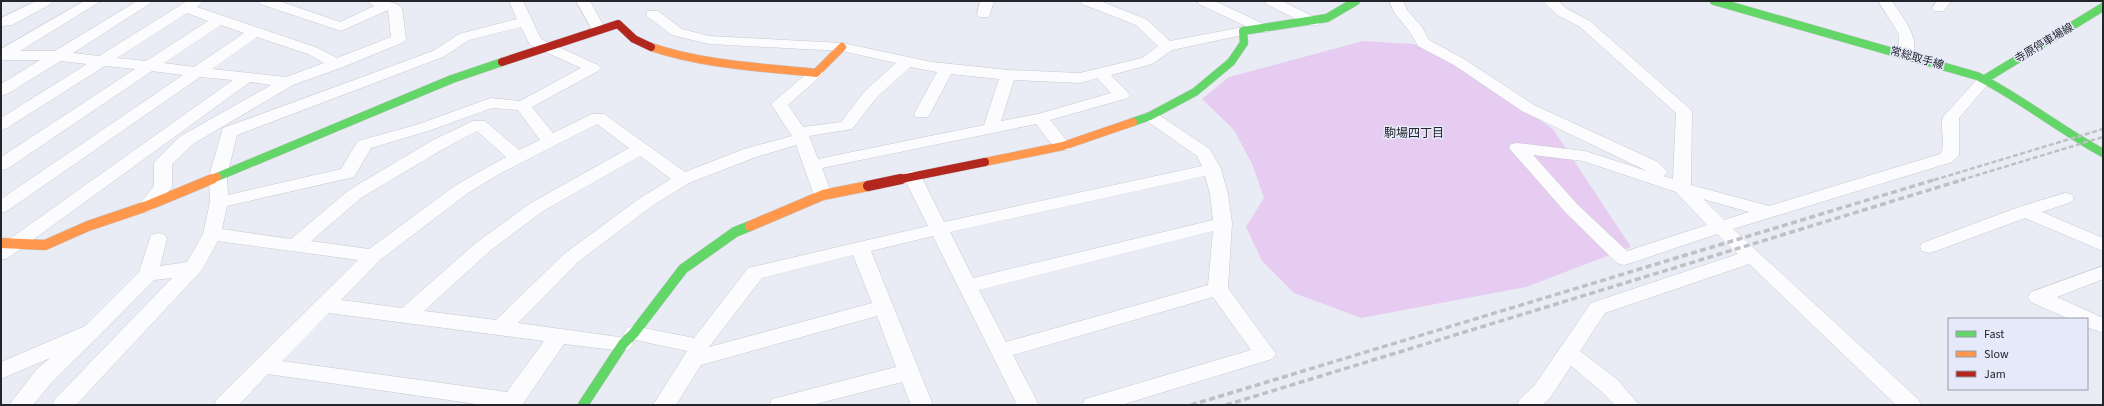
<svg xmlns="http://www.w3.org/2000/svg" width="2104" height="406" viewBox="0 0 2104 406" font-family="'Source Sans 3','Noto Sans JP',sans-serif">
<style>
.green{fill:#e6ccf0}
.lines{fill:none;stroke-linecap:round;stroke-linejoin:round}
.street-casing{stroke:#c7c9cf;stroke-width:1}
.fast-far1-casing{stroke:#c7c9cf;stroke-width:9}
.fast-casing{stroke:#c7c9cf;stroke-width:11}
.slow-far1-casing{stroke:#c7c9cf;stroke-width:9}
.slow-casing{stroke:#c7c9cf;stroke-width:11}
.jam-far1-casing{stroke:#c7c9cf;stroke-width:9}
.jam-casing{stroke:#c7c9cf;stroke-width:11}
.street{fill:#fcfcfe;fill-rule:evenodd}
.fast-far1{stroke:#63d668;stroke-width:8}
.fast{stroke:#63d668;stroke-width:10}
.slow-far1{stroke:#ff974d;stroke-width:8}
.slow{stroke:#ff974d;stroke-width:10}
.jam-far1{stroke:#b3261e;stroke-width:8}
.jam{stroke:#b3261e;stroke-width:10}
.rail-far1{stroke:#c0c0c2;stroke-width:2.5;stroke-dasharray:5 2.5;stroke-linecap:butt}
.rail{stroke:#c0c0c2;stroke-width:3.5;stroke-dasharray:6 3.5;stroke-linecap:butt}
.labels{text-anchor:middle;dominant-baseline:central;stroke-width:3;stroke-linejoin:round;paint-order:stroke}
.street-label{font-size:11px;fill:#24252b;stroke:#e6e9f9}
.neighbourhood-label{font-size:12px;fill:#24252b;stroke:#e6e9f9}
</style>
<rect width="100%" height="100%" fill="#eaecf5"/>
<polygon class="green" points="1363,41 1414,44 1477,77 1553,129 1631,247 1526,287 1361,318 1294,293 1262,261 1246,227 1264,198 1252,164 1234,130 1202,99 1229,77"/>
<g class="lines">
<g class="street-casing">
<g id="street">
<polygon points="36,1 53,1 51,4 12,25 1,26 1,18"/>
<path d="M84,1H101L20,51H55L137,1H154L73,53L99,56L187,1H204L197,7L318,48L337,58L391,37L388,10L341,31L260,4L258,1H279L340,22L374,6L367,1C377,1 395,0 402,8L406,39L404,42L343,67L293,85L193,144L172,164V187L153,210L147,212L141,210L138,206L154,186V163L157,159L181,136L271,85L250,82L8,258L1,260V245L233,80L200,77L7,211L1,213V199L183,75L152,71L7,169L1,170V157L135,69L105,66L7,128L1,130V118L87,64L61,61L7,94L1,96V84L40,60H1V49ZM187,13L208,21L146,61L117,58ZM221,25L244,33L194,67L164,63ZM257,37L308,54L324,63L286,77L212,69Z"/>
<path d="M509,1H523L541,39L598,65L601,68L598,71L532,107L553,133L592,114H604L685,172L744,149L792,136L771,104L811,70H821L824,73L788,105L803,127L841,122L865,91L896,63L842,51L709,44L672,35L648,17L646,14L648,11H658L682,29L709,36L842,43L932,62L1008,70L1080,73L1142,58L1158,46L1136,25L1082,4L1080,1H1100L1146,19L1170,41L1243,27L1248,28L1250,31L1248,34L1243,35L1172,50L1152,64L1111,75L1130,95L1128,98L1050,120L1071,146L1069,150C1054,153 1045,134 1036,124L822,168L832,195L829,199L823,200L817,199L814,195L796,145L756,157L689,183L652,206L578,262L518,323L626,338L624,333L627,328L634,326L694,338L748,268L928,226L903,176L906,172L912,171L918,172L921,176L944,222L1202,166L1197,156L1144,119L1142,116L1144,113H1156L1210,149L1221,169L1228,194L1232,223L1228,288L1276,354L1272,359L1121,405H1082L1085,399L1251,350L1213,297L1013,355L1039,405H1017L933,236L871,251L933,405H911L902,382L812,405H769L772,399L780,397L896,367L877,316L701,365L676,405H653L687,351L631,339L633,344L630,349L623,351L564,344L522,405H483L268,374L239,405H214L217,399L358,260L218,241L202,270L76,405H52L55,399L172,278L154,280L99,336L53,381L33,405H9L37,369L50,358L1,379V362L85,326L139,272L151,235L158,233L165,235L167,239L160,266L187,262L203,234L210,202L209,176L223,128L433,51L459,34L517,19ZM521,27L530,45L581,68L520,101L491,98L485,100L419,124L358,141L341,169L228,195L227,176L237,135L443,57L469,40ZM910,67L937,72L914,114L916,117H928L930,114L951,74L999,79L984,125L818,159L809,136L852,129L877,97ZM1097,78L1111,93L1038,114L1001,121L1014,80L1080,83ZM492,108L518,110L540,140L519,150L485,121H473L433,140L349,190L291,239L222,229L227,206L354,177L371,148L431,130ZM597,124L629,148L531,203L477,242L402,308L341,300L380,260L468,193L501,173ZM477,131L506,157L456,185L369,249L311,241L361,198L445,148ZM640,156L671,179L640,198L564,254L496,320L424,311L491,250L543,211ZM1205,176L1210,194L1213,220L973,278L950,232ZM1213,231L1208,285L1006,342L979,290ZM853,255L872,303L709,347L762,278ZM329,313L544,341L507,392L282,361Z"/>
<polygon points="576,1 590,1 606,30 604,33 594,33"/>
<polygon points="980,1 994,1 989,17 979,17 977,14"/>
<polygon points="1197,1 1215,1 1268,26 1270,29 1268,32 1258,32 1199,4"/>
<polygon points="1264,1 1282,1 1318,19 1320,22 1318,25 1308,25 1266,4"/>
<path d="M1389,1H1403L1407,10L1422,27L1429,40L1464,59L1534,105L1658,162L1668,172L1663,176L1673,179L1676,113L1580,27L1557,15L1543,1H1558L1567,9L1590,21L1690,109L1692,112L1691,185L1769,206L1940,154C1947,146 1939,128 1943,117L1980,76H1990L1993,79L1990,82L1959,118V155L1952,162L1733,229L1918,399L1921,405H1896L1749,264L1605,313L1580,351L1618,380L1639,405H1615L1602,392L1571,366L1550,398L1542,405H1517L1520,399L1534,386L1591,303L1738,254L1717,234L1631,263L1624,265L1617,263L1566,213L1509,148L1511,144L1517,143L1585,151L1647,171L1522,111L1454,65L1418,46L1410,32L1394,12ZM1533,155L1583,161L1676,192L1707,225L1627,251L1578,205ZM1703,199L1749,212L1724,220Z"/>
<path d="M1878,1H1892C1901,15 1923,41 1911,58H1901L1898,55L1899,34Z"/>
<polygon points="1937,1 1951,1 1944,11 1934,11 1932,8"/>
<polygon points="2065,193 2071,194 2074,198 2071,202 2042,212 2103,238 2103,251 2025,218 1936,251 1929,253 1922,251 1920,247 1922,243 2019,207"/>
<polygon points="2103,266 2103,279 2057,297 2103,318 2103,333 2087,327 2087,319 2069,319 2031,302 2028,297 2031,292"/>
</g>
</g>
<g class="fast-far1-casing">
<g id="fast-far1">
<path d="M1714,1L1977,76C2021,98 2060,130 2103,153"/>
<polyline points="1985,79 2103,7"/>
<polyline points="1133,122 1150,116 1195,92 1231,62 1244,43 1243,31 1327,18 1356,1"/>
<polyline points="217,177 452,79 502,62"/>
</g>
</g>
<g class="fast-casing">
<polyline id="fast" points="583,405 623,344 634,333 683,269 735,232 750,226"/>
</g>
<g class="slow-far1-casing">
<g id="slow-far1">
<path d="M651,47C705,65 760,67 816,73L842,47"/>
<polyline points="985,162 1063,146 1133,122"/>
<polyline points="209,180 217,177"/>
</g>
</g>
<g class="slow-casing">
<g id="slow">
<polyline points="750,226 823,195 868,186"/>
<polyline points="1,243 45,245 88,226 147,206 212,179"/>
</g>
</g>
<g class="jam-far1-casing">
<g id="jam-far1">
<polyline points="502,62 618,24 634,39 651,47"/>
<polyline points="896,180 985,162"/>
</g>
</g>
<g class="jam-casing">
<polyline id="jam" points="868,186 901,179"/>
</g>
<use href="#street" class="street"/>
<use href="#fast-far1" class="fast-far1"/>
<use href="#fast" class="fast"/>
<use href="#slow-far1" class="slow-far1"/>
<use href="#slow" class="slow"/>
<use href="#jam-far1" class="jam-far1"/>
<use href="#jam" class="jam"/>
<g class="rail-far1">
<polyline points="1934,180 2103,129"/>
<polyline points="1961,180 2103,137"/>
</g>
<g class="rail">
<polyline points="1191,405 1937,179"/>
<polyline points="1226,405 1965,179"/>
</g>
</g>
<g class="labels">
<g class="street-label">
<text transform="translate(2044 43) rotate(-31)">寺原停車場線</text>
<text transform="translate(1917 58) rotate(16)">常総取手線</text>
</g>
<g class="neighbourhood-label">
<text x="1414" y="133">駒場四丁目</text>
</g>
</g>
<rect width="2104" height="406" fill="none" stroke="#24252b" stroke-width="4"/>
<rect x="1948" y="318" width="140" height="72" fill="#e6e9f9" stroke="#989ba7"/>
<rect x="1956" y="331" width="20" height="6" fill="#63d668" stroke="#989ba7"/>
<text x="1984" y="338" font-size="12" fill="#24252b">Fast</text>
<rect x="1956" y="351" width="20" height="6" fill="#ff974d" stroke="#989ba7"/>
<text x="1984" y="358" font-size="12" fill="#24252b">Slow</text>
<rect x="1956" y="371" width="20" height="6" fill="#b3261e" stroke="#989ba7"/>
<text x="1984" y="378" font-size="12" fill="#24252b">Jam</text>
</svg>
